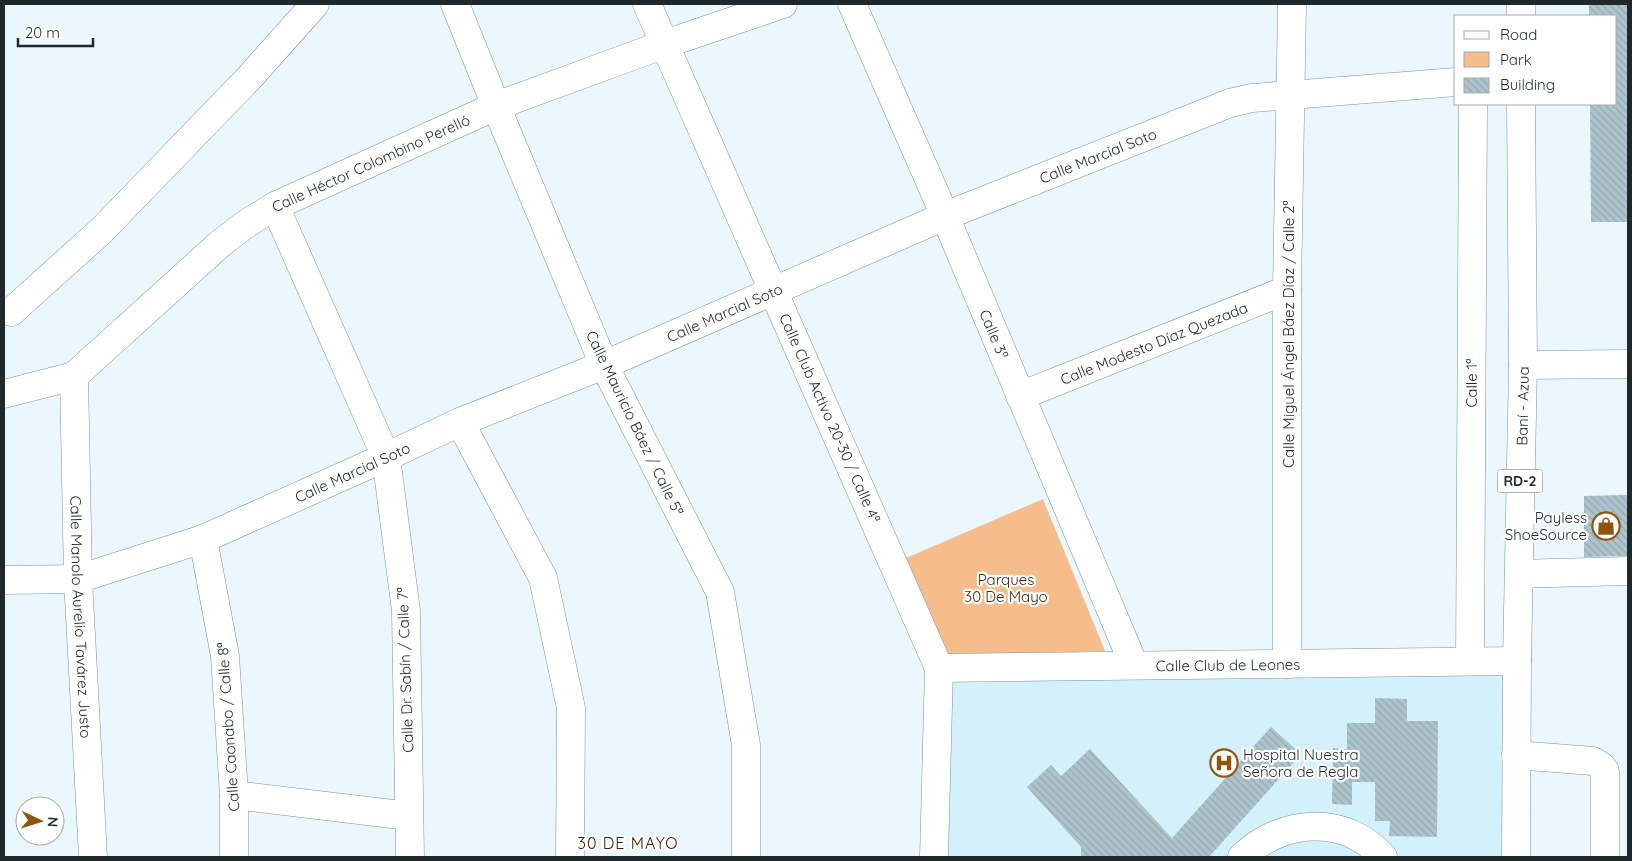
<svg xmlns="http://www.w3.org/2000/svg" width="1632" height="861" viewBox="0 0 1632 861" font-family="Quicksand,sans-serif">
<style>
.built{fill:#d2f1fd}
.green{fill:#f4bd8b}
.building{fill:url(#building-back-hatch)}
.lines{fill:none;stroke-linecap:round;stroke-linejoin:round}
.minor-casing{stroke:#7d919a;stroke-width:29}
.major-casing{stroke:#7d919a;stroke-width:29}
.minor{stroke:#fff;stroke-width:28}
.major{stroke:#fff;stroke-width:28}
.labels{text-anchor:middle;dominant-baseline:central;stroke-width:4.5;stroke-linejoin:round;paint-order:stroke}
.shield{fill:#fff;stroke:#62686b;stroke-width:1}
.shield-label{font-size:14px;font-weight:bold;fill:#1f282b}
.street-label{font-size:15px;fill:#1f282b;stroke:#fff}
.poi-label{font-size:15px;fill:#1f282b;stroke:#fff;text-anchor:end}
.park-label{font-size:15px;fill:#43290d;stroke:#fff}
.neighbourhood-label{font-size:16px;letter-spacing:1px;fill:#3d2103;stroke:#fff}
</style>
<defs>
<pattern id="building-back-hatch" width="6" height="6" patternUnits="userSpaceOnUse" patternTransform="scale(1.25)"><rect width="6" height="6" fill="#aec4cd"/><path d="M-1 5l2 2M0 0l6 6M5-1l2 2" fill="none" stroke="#95a8b0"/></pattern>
</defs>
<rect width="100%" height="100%" fill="#eaf7fd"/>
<polygon class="built" points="1517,661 1505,857 934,857 939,668"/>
<polygon class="green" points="1043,499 1105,651 941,656 906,558"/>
<g class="building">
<polygon points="1589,4 1628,4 1628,222 1591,222 1590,104 1616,104 1616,16 1589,16"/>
<polygon points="1623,495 1628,495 1628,556 1584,557 1584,496"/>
<polygon points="1375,698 1407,699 1407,721 1438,721 1437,837 1389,836 1390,821 1375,821 1375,782 1352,782 1352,805 1332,804 1333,748 1347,749 1347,723 1375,723"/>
<polygon points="1271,727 1301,754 1209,857 1081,857 1081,847 1027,787 1051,765 1061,776 1090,749 1172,838"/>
</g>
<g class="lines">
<g class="minor-casing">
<g id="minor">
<polyline points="455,4 496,106 604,365 720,592 746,745 746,857"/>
<polyline points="647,4 939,668 934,857"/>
<polyline points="852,4 945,216 1134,665"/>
<polyline points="275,206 386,457 406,611 410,857"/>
<polyline points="11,312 102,230 249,78 315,4"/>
<polyline points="1523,365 1628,364"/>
<path id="s1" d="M74,376L78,579L93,857"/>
<path id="s2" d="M4,394L74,376L221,243L246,224L275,206L496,106L665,44L783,4"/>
<path id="s3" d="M1020,396L1287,290"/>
<polyline points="460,422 543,578 571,708 570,857"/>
<polyline points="203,539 225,656 234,795 234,857"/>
<polyline points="1519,574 1628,571"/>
<path id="s4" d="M4,580L78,579L203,539L386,457L460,422L604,365L945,216L1230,103L1252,98L1456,82"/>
<polyline points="1470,661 1473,104"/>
<polyline points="1287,664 1287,290 1292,4"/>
<path id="s5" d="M939,668L1517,661"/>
<polyline points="1516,755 1593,761 1601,766 1605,771 1605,857"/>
<polyline points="234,795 409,816"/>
<path d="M1242,857C1282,819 1344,814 1383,857"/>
</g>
</g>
<g class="major-casing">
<g id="major">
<polyline points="1521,4 1521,16"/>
<path id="s6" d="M1516,857L1517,661L1523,365L1521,104"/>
</g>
</g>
<use href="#minor" class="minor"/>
<use href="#major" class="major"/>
</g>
<defs>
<g id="shop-ring" transform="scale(1.4375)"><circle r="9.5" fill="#fff" stroke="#8e550f" stroke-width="1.5"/><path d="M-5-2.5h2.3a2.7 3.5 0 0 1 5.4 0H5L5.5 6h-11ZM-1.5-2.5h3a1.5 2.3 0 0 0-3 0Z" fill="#8e550f"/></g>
<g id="hospital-ring" transform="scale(1.4375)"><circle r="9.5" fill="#fff" stroke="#8e550f" stroke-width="1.5"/><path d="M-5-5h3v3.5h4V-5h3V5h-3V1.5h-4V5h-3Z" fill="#8e550f"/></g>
</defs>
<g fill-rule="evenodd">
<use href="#shop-ring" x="1606" y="526"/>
<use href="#hospital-ring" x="1224" y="763"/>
</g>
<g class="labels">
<rect class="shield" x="1497.5" y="469.5" width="45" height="23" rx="4"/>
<g class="shield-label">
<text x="1520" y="481">RD-2</text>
</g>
<g class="street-label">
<text stroke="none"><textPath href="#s4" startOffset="1179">Calle Marcial Soto</textPath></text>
<text stroke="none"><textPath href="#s2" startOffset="441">Calle Héctor Colombino Perelló</textPath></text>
<text stroke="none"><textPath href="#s4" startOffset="774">Calle Marcial Soto</textPath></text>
<text transform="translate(994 334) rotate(67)">Calle 3ª</text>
<text transform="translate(1288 334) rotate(-90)">Calle Miguel Ángel Báez Díaz / Calle 2ª</text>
<text stroke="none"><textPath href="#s3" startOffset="144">Calle Modesto Díaz Quezada</textPath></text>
<text transform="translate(1471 383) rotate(-90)">Calle 1ª</text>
<text stroke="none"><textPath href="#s6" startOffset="451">Baní - Azua</textPath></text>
<text transform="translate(830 418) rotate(66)">Calle Club Activo 20-30 / Calle 4ª</text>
<text transform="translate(635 423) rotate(64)">Calle Mauricio Báez / Calle 5ª</text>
<text stroke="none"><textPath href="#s4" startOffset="369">Calle Marcial Soto</textPath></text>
<text stroke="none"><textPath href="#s1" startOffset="241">Calle Manolo Aurelio Tavárez Justo</textPath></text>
<text stroke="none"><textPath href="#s5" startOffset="289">Calle Club de Leones</textPath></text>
<text transform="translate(405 670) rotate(-92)">Calle Dr. Sabín / Calle 7ª</text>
<text transform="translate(228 727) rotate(-94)">Calle Caonabo / Calle 8ª</text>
</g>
<g class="poi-label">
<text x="1587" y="517">Payless<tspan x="1587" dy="17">ShoeSource</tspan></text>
<text x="1243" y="754" text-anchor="start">Hospital Nuestra<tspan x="1243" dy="17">Señora de Regla</tspan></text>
</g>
<g class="park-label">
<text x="1006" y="579">Parques<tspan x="1006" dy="17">30 De Mayo</tspan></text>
</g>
<g class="neighbourhood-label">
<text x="628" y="843">30 DE MAYO</text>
</g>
</g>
<rect width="1632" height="861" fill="none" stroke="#1f282b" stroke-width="10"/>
<rect x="1454" y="15" width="162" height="90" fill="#ffffff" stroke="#a5a9aa"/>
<rect x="1464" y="31" width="25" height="8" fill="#ffffff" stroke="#a5a9aa"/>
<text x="1500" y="40" font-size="15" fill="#1f282b">Road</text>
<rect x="1464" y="52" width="25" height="15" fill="#f4bd8b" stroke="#a5a9aa"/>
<text x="1500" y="65" font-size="15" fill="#1f282b">Park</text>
<rect x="1464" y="78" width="25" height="15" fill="url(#building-back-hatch)" stroke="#a5a9aa"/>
<text x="1500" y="90" font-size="15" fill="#1f282b">Building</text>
<g transform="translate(40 821) rotate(94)"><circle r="24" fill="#ffffff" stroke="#a5a9aa"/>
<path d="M0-4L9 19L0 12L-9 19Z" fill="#8e550f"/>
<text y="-8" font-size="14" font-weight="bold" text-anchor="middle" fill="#1f282b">N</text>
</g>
<path d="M18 38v8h75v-8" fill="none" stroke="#1f282b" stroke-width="2.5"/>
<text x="25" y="38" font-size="15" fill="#1f282b" stroke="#ffffff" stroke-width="4" paint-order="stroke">20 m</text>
</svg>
